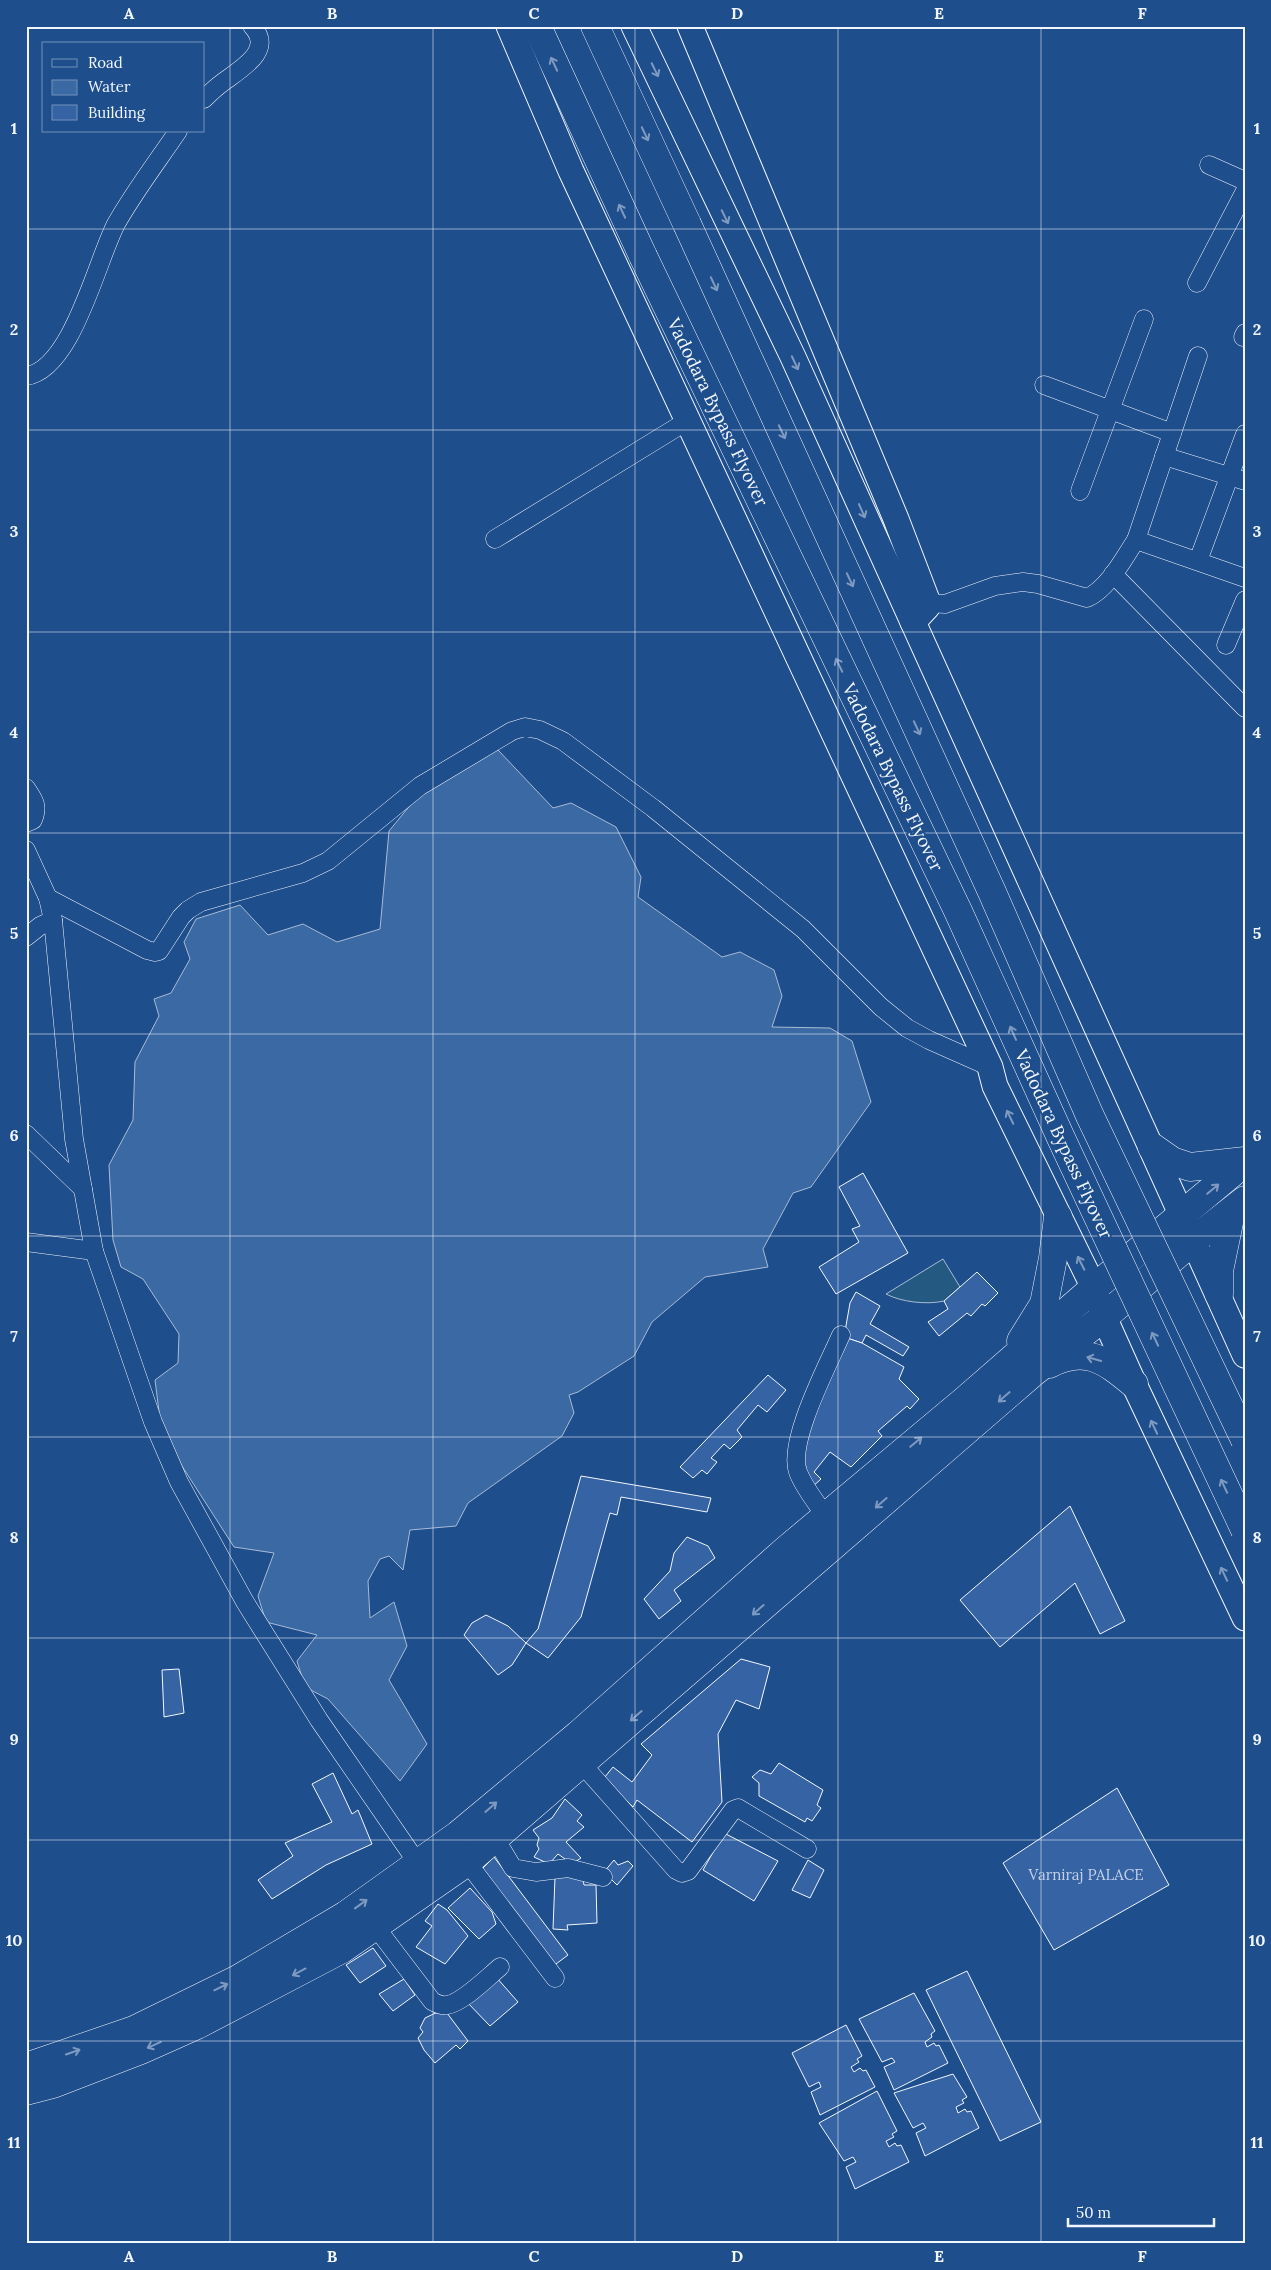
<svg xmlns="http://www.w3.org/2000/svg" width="1271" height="2270" viewBox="0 0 1271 2270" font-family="Lora,serif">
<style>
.green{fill:#245a82;stroke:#a8bbd7}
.water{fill:#3b69a3;stroke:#a8bbd7}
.building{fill:#3563a3;stroke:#f2f6ff}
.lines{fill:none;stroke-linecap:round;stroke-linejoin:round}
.street-casing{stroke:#f2f6ff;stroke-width:19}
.secondary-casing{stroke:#f2f6ff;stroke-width:27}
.primary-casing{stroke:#f2f6ff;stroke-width:29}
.highway-casing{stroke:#f2f6ff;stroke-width:29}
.street{stroke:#1f4e8c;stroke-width:18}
.secondary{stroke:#1f4e8c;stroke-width:25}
.primary{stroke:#1f4e8c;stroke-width:28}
.highway{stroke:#1f4e8c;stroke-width:28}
.highway-bridge-casing{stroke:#f2f6ff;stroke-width:29;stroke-linecap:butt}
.highway-bridge{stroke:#1f4e8c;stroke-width:28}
.oneway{stroke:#7e9ac0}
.grid{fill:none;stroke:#f2f6ff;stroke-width:1;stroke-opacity:0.55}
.labels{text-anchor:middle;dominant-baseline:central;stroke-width:4;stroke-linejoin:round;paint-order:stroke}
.number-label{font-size:15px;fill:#c3d1e8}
.street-label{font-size:18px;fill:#f2f6ff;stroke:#1f4e8c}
.neatline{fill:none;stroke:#f2f6ff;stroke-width:2}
.grid-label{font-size:16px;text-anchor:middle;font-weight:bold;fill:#f2f6ff}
</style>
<rect width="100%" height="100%" fill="#1f4e8c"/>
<path class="green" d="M943,1259L960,1287L944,1301C927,1305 901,1302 886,1294Z"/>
<polygon class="water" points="498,750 553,808 571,803 616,827 641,877 638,897 722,957 740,952 774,970 782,996 772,1027 830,1028 852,1041 871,1102 811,1187 793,1193 763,1249 768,1267 705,1277 652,1322 634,1356 578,1392 569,1395 574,1413 562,1436 468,1503 456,1526 410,1530 403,1570 389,1556 380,1559 368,1581 370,1618 394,1602 407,1646 389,1680 427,1744 400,1781 328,1699 305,1687 297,1661 317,1635 266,1622 258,1596 274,1553 234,1547 162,1435 155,1380 178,1363 179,1334 143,1279 121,1267 113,1240 109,1165 133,1120 135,1062 159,1016 154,999 171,993 190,959 184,942 196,919 240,905 268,935 303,924 337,942 380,929 389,831 431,780"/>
<g class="building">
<polygon points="863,1173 908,1253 836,1294 819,1267 859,1242 852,1229 860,1226 839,1187"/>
<polygon points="977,1272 998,1293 985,1306 982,1304 971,1316 967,1313 939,1336 928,1322 948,1309 944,1301"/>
<polygon points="856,1292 880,1306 870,1324 909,1347 903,1356 866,1335 862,1343 844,1337 850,1303"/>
<polygon points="844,1337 862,1343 904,1367 899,1379 919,1399 910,1409 907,1406 878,1431 882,1436 851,1467 830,1452 814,1472 821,1479 811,1488 798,1459"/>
<polygon points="768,1375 786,1390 767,1412 758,1405 737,1430 742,1437 730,1449 724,1444 711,1458 717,1462 707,1474 702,1470 693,1478 680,1467"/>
<polygon points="581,1476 711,1498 707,1512 621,1497 617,1515 610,1513 581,1617 548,1658 526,1643 538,1629"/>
<polygon points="1070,1506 1125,1621 1100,1634 1075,1583 1000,1647 960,1600"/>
<polygon points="687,1537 708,1546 715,1558 674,1590 681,1601 659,1619 644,1599 670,1571 674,1553"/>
<polygon points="486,1615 508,1626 526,1643 512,1665 498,1675 464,1635 472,1623"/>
<polygon points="741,1659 770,1667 759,1709 736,1700 718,1734 722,1802 692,1842 637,1800 633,1807 604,1778 613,1767 632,1782 652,1755 641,1744"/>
<polygon points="179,1669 184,1713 164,1717 162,1670"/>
<polygon points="779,1763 823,1790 817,1805 821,1808 812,1821 807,1818 805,1822 759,1796 759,1783 752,1777 760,1770 771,1774"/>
<polygon points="333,1773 352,1814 358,1810 372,1844 326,1865 272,1899 258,1880 293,1856 285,1843 332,1822 312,1784"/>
<polygon points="1117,1788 1169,1885 1054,1950 1003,1863"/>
<polygon points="565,1799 582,1815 577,1821 584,1827 566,1842 581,1858 572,1864 558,1854 549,1864 534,1857 539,1849 537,1845 539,1838 533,1830 552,1818"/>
<polygon points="724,1833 778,1861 754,1901 703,1870"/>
<polygon points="494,1857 568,1955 552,1967 481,1870"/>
<polygon points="614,1860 618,1865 628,1861 633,1866 617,1885 604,1872"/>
<polygon points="808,1860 824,1870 810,1898 792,1890"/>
<polygon points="582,1874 584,1885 596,1885 597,1923 567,1925 568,1930 553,1929 555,1877"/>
<polygon points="470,1888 492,1912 496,1924 479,1939 448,1908"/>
<polygon points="438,1904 447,1910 468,1936 445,1964 416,1947 432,1926 425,1921"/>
<polygon points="373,1948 386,1966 360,1983 346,1965"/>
<polygon points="967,1971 1041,2122 1000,2141 926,1990"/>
<polygon points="496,1977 518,2002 490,2026 465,2000"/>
<polygon points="404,1979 415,1995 393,2011 379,1994"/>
<polygon points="914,1993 935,2031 931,2034 932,2037 925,2042 927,2047 934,2043 936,2046 939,2045 948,2063 894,2090 884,2067 895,2062 892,2058 882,2062 859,2019"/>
<polygon points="444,2009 468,2041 460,2049 456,2045 435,2063 424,2050 418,2038 423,2032 420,2028 425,2018"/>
<polygon points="846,2025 862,2056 857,2059 859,2062 851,2067 854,2072 860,2068 863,2071 866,2070 875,2087 820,2115 811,2092 821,2087 819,2082 809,2087 792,2053"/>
<polygon points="953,2074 967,2097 962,2100 964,2103 956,2107 958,2113 965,2109 967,2112 971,2111 979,2128 925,2156 916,2133 926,2128 923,2123 913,2128 894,2093"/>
<polygon points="877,2091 897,2131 892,2134 894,2137 886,2141 889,2147 895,2143 897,2146 901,2145 909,2162 855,2189 846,2167 856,2162 853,2157 844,2161 819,2123"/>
</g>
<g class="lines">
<g class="street-casing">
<g id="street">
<path d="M204,99C210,93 215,88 222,83C240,69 275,51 252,26"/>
<polyline points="1209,165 1245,181"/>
<polyline points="1197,283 1245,191"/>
<polyline points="1243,337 1245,333"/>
<polyline points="1198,356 1136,540 1245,578"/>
<path d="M26,376C72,370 97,260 116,224C134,192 157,162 178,131"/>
<polyline points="1044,385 1172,433"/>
<polyline points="1164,456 1245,481"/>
<polyline points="1080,491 1144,319"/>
<polyline points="495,539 687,421"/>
<polyline points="1198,561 1245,434"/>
<polyline points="1113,574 1245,708"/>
<path d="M927,603L945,604L995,586L1023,582L1038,584L1087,598C1108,589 1124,558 1136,540"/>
<polyline points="1226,645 1245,600"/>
<path d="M26,788C34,800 39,806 33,820L26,823"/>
<polyline points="26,850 48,898 53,920 74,1139 94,1251 153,1422 179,1482 245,1602 319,1720 423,1871"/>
<polyline points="48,898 147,950 155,952 159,951 181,917 188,910 201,902 303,873 328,861 420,786 512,731 525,727 540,730 563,741 653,808 803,929 881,1007 907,1028 929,1040 990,1067"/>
<polyline points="26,937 40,926 53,920"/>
<polyline points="26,1134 83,1189"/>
<polyline points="26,1242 94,1251"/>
<path d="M826,1517C817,1503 804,1488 798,1472C787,1442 828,1365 841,1335"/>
<polyline points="581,1763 676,1870 682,1873 688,1871 733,1810 738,1808 807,1849"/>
<polyline points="495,1838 513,1868 536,1872 568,1868 603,1877"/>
<polyline points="467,1862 555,1978"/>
<path d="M375,1926L432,2001C437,2004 441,2006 447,2005C462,2003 487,1978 500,1967"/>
</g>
</g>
<g class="secondary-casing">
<g id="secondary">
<polyline points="509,26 571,171 990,1067 995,1086 1094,1288 1104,1317 1134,1384 1245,1618"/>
<polyline points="634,26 793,357 1245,1355"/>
<polyline points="690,26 896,519 927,600 927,607 913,622"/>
</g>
</g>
<g class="primary-casing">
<g id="primary">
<polyline points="1152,1147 1172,1161 1190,1167 1245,1161"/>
<polyline points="1219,1294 1219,1271 1231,1213"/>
<polyline points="1021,1341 1044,1304 1053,1258 1058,1217"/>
<path d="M1049,1364C1086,1345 1105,1360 1134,1384"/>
<polyline points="26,2067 134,2030 238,1979 346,1915 458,1835 578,1735 787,1549 964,1401 1094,1288 1245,1162"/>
<polyline points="26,2091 53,2084 141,2050 197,2025 342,1949 467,1862 1035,1371 1104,1317 1194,1240 1245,1200"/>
</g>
</g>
<g class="highway-casing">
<g id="highway">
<polyline points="537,26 643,256"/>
<polyline points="595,26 687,224"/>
</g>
</g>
<use href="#street" class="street"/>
<use href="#secondary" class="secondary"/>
<use href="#primary" class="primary"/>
<use href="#highway" class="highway"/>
<g class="highway-bridge-casing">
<g id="highway-bridge">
<polyline points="687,224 992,892 1090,1116 1245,1440"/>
<polyline points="643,256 958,911 1061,1138 1245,1530"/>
</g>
</g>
<use href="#highway-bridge" class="highway-bridge"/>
</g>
<defs><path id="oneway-shaft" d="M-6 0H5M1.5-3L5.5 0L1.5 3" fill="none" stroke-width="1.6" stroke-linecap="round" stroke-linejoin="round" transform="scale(1.25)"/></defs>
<g class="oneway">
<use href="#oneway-shaft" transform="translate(554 64) rotate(-115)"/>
<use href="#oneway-shaft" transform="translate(655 70) rotate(64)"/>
<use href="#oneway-shaft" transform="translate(645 134) rotate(65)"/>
<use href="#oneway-shaft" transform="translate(622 211) rotate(-115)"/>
<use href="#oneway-shaft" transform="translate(725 217) rotate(64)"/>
<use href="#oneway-shaft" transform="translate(714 284) rotate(65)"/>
<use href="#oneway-shaft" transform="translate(795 363) rotate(65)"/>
<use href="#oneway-shaft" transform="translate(782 432) rotate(65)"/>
<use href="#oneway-shaft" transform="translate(862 511) rotate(66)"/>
<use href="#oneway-shaft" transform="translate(850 580) rotate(65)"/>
<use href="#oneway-shaft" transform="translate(839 665) rotate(-116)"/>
<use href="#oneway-shaft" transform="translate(917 728) rotate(65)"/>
<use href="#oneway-shaft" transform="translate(1013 1033) rotate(-114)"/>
<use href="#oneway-shaft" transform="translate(1010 1117) rotate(-116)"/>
<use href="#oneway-shaft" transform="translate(1213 1189) rotate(-40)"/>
<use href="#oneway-shaft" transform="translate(1081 1263) rotate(-117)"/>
<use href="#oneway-shaft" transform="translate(1155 1339) rotate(-115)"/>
<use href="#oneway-shaft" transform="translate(1094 1359) rotate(-164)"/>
<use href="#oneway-shaft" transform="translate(1004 1397) rotate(139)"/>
<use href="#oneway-shaft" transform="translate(1154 1427) rotate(-115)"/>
<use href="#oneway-shaft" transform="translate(916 1442) rotate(-40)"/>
<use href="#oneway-shaft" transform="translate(1224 1486) rotate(-115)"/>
<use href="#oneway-shaft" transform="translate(881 1503) rotate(139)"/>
<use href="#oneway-shaft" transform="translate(1224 1574) rotate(-115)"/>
<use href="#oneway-shaft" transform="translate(758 1610) rotate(139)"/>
<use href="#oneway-shaft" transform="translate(636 1716) rotate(139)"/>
<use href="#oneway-shaft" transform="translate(491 1807) rotate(-41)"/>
<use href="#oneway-shaft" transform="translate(361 1904) rotate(-36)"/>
<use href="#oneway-shaft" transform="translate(299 1972) rotate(152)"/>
<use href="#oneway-shaft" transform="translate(221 1987) rotate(-26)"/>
<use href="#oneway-shaft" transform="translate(154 2045) rotate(156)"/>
<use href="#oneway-shaft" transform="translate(73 2052) rotate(-19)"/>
</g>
<path class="grid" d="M230,26V2244M433,26V2244M635,26V2244M838,26V2244M1041,26V2244M26,229H1245M26,430H1245M26,632H1245M26,833H1245M26,1034H1245M26,1236H1245M26,1437H1245M26,1638H1245M26,1840H1245M26,2041H1245"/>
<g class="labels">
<g class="number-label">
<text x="1086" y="1874">Varniraj PALACE</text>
</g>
<g class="street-label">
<text transform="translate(718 412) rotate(64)">Vadodara Bypass Flyover</text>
<text transform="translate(893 777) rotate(64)">Vadodara Bypass Flyover</text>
<text transform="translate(1064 1144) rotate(65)">Vadodara Bypass Flyover</text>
</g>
</g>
<rect width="1271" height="2270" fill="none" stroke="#1f4e8c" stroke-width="55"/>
<rect x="42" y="42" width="162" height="90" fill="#1f4e8c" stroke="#7391ba"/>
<rect x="52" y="59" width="25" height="8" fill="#1f4e8c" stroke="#7391ba"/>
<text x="88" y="68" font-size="15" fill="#f2f6ff">Road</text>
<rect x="52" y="80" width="25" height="15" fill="#3b69a3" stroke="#7391ba"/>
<text x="88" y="92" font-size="15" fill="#f2f6ff">Water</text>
<rect x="52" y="105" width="25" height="15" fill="#3563a3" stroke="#7391ba"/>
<text x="88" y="118" font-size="15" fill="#f2f6ff">Building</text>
<path d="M1068 2218v8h146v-8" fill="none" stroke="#f2f6ff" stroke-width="2.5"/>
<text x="1076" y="2218" font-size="15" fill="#f2f6ff" stroke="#1f4e8c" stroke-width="4" paint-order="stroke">50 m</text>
<rect x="28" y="28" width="1216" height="2214" class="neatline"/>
<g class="grid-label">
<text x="129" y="19">A</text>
<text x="332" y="19">B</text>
<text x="534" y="19">C</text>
<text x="737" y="19">D</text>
<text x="939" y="19">E</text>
<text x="1142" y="19">F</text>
<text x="14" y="134">1</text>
<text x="1257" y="134">1</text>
<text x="14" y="335">2</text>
<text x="1257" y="335">2</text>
<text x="14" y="537">3</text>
<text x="1257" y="537">3</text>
<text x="14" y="738">4</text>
<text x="1257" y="738">4</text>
<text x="14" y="939">5</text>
<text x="1257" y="939">5</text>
<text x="14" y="1141">6</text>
<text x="1257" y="1141">6</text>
<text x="14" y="1342">7</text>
<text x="1257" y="1342">7</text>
<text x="14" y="1543">8</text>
<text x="1257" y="1543">8</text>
<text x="14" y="1745">9</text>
<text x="1257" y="1745">9</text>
<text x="14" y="1946">10</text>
<text x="1257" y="1946">10</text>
<text x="14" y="2148">11</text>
<text x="1257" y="2148">11</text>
<text x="129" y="2262">A</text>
<text x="332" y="2262">B</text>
<text x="534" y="2262">C</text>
<text x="737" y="2262">D</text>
<text x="939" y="2262">E</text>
<text x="1142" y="2262">F</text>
</g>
</svg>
